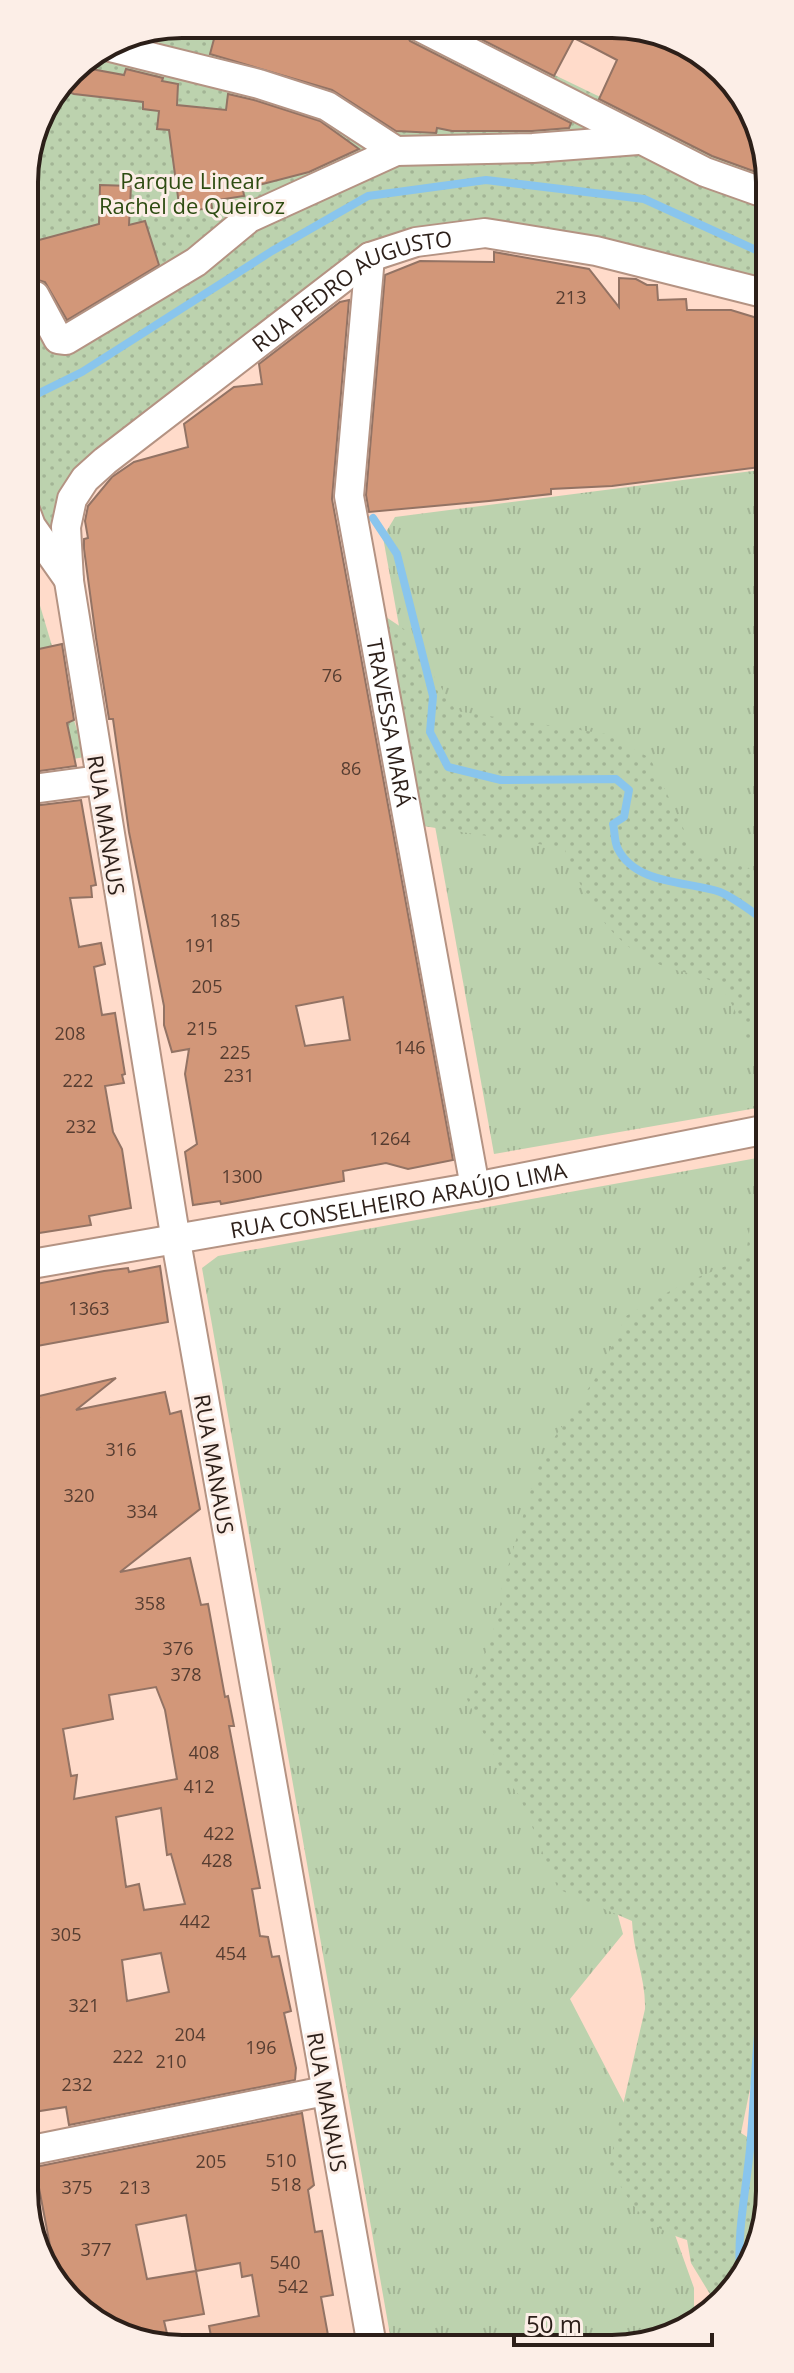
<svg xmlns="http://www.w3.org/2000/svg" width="794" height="2373" viewBox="0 0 794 2373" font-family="'Open Sans',sans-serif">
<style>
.grass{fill:url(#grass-tufts)}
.park{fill:url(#park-dots)}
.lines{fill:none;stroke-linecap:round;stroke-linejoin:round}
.stream{stroke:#89c5ed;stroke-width:8}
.building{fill:#d29779;stroke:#937364;stroke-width:2;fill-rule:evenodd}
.minor-casing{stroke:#b49383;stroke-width:32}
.minor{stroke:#fff;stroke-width:28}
.labels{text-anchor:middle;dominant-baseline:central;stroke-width:6;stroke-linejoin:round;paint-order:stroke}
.number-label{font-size:18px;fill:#563d31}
.park-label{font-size:22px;fill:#2e4c12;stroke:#fceee7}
.street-label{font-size:22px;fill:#2c1f19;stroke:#fceee7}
.rim{fill:none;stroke:#2c1f19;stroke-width:4}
</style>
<defs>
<pattern id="grass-tufts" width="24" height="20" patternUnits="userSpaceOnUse" patternTransform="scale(2)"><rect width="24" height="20" fill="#bcd2ae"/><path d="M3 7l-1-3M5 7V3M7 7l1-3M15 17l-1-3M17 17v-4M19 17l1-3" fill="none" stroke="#a2b495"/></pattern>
<pattern id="park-dots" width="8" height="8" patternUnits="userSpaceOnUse" patternTransform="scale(2)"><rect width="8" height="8" fill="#bcd2ae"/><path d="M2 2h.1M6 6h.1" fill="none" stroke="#a2b495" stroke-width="1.8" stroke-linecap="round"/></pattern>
</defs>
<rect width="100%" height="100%" fill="#ffdbca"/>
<g class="grass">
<polygon points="767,469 768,1106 494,1154 383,537 395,517"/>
<polygon points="768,1156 769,1356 598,1842 623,1934 570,1999 636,2126 694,2288 694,2317 643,2346 392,2346 202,1268 218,1256"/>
</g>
<g class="park">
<polygon points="182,24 453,26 596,95 767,168 767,304 496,241 414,256 359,281 101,477 25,551 24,171 40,111 77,63 122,36"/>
<polygon points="25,555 85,757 25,767"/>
<path d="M386,617L404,629L456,711L606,734L650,758L687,836L699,852L768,875V1092C754,1067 738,998 715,983C701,974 679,972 663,966C609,945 585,899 564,848L423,826Z"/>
<path d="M768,1157L769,1934L754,1938L763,1978V2025L741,2133L770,2152V2201L731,2296L716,2304L691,2263L687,2240C641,2225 632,2206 609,2166L645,2009C646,1979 633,1952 632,1921L558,1889L519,1795L506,1780L467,1699L499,1615L502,1587L536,1472L554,1438L599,1373L626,1316L686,1282L736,1262L746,1254L760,1158Z"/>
</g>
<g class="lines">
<g class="stream">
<polyline points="25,400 82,372 272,251 368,196 486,180 644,199 767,255"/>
<path d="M373,518L397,554L433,696L430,732L448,767L501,780L616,779L629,790L624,817L613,824C615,831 614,842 618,849C636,885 688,881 720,892C737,899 753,913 768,923"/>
<path d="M740,2273C737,2231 746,2191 750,2149C756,2083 755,2024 769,1958"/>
</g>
</g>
<g class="building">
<polygon points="218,24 401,25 410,41 571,123 569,128 532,131 452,131 437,128 436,133 396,131 332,90 210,54"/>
<polygon points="455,26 644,27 724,70 767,151 767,176 712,156 599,99 617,60 594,48 574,38 554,76"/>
<polygon points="75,66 124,75 126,69 163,78 162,81 178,84 177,105 226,110 228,94 254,100 320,121 359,149 309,172 243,189 244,196 211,201 212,208 180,212 169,130 157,129 159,111 143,109 143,102 74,94 58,88"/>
<polygon points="100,185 131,186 129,225 145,221 159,265 67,320 45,282 35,279 25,283 24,244 99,224"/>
<polygon points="494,252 589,269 619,307 619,278 636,279 647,285 657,285 658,300 686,299 687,310 731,310 767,321 767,466 612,486 551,489 551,494 489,501 369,512 366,495 385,275 420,261 494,262"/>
<path d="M349,300L332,499L453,1160L408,1169L386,1163L343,1171L344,1181L221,1204L220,1201L193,1205L185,1152L197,1144L185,1074L189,1049L172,1052L164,1025V1006L129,832L113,719H109L96,638L84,549V539L88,538L85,521L88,506L112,477L134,462L188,447L184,424L234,387L262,384L259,364L340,302ZM343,997L350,1040L305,1046L296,1006Z"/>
<polygon points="25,313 38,337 25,345"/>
<polygon points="62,644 74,720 67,723 76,766 25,773 25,652"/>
<polygon points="81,800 96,885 91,886 92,897 70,898 79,947 101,943 105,964 94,967 102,1015 115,1013 125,1074 122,1075 124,1083 105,1086 113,1132 122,1149 131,1208 89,1216 91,1225 26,1235 26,1099 36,1098 25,1044 25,807"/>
<polygon points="160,1266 168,1322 26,1348 26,1286 104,1271 128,1268 129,1272"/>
<path d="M116,1378L76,1410L165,1392L170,1414L181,1411L200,1509L120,1572L190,1558L201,1605L208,1604L225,1697L228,1696L234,1726H229L260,1888L252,1889L260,1936L268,1937L272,1957L279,1956L291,2011L284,2013L296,2068L295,2080L69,2125L66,2107L27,2113L26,1443H30L27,1419L39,1417L35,1397ZM156,1687L165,1710L177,1779L74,1799L77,1775L71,1776L63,1729L113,1719L109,1695ZM161,1808L167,1855L171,1854L185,1904L144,1910L139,1884L126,1887L116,1817ZM161,1953L169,1992L127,2001L122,1960Z"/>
<polygon points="302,2113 314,2185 308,2190 315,2232 322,2231 333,2295 321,2297 330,2346 213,2346 209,2326 259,2316 252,2275 242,2277 240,2263 196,2271 186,2215 136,2225 147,2279 196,2271 204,2314 164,2321 170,2346 150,2346 70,2303 56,2277 35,2167"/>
</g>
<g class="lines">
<g class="minor-casing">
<g id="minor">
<polyline points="418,26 705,172 767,194"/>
<polyline points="106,46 259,84 327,106 396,151"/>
<path id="s1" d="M370,257L349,496L475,1187"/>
<polyline points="35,296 58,339 66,340 196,262 249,218 396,151 533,148 638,140"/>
<polyline points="25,510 31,526 69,580"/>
<polyline points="25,790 99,780"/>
<path id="s2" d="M26,1265L475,1187L768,1129"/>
<polyline points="27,2151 325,2091"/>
<polyline points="27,2221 27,2222"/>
<path id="s3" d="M372,2346L176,1241L69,581L66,527L72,499L85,479L105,461L370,257L416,242L485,233L596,251L767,294"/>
</g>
</g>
<use href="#minor" class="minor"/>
</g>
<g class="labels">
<g class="number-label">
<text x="571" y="297">213</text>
<text x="332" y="675">76</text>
<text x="351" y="768">86</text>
<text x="225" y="920">185</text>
<text x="200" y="945">191</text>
<text x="207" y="986">205</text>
<text x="202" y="1028">215</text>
<text x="70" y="1033">208</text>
<text x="410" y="1047">146</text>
<text x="235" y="1052">225</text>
<text x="239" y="1075">231</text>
<text x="78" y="1080">222</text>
<text x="81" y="1126">232</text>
<text x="390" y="1138">1264</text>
<text x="242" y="1176">1300</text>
<text x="89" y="1308">1363</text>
<text x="121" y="1449">316</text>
<text x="79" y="1495">320</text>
<text x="142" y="1511">334</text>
<text x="150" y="1603">358</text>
<text x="178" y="1648">376</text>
<text x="186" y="1674">378</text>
<text x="204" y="1752">408</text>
<text x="199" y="1786">412</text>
<text x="219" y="1833">422</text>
<text x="217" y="1860">428</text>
<text x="195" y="1921">442</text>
<text x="66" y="1934">305</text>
<text x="231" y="1953">454</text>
<text x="84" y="2005">321</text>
<text x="190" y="2034">204</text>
<text x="261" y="2047">196</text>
<text x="128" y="2056">222</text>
<text x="171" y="2061">210</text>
<text x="77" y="2084">232</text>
<text x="281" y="2160">510</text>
<text x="211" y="2161">205</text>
<text x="286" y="2184">518</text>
<text x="77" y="2187">375</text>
<text x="135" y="2187">213</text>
<text x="96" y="2249">377</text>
<text x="285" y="2262">540</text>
<text x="293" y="2286">542</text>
</g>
<g class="park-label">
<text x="192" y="180">Parque Linear<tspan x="192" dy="25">Rachel de Queiroz</tspan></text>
</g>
<g class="street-label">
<text stroke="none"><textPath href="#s3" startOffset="2228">RUA PEDRO AUGUSTO</textPath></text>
<text stroke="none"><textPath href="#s1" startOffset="470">TRAVESSA MARÁ</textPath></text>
<text transform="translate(107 825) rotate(81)">RUA MANAUS</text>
<text stroke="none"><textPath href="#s2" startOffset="378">RUA CONSELHEIRO ARAÚJO LIMA</textPath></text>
<text transform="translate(215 1464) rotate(80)">RUA MANAUS</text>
<text transform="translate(328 2102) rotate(80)">RUA MANAUS</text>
</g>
</g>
<path d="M0 0H794V2373H0ZM182 38H612A144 144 0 0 1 756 182V2191A144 144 0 0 1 612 2335H182A144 144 0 0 1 38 2191V182A144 144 0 0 1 182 38Z" fill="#fceee7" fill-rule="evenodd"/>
<path class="rim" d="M182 38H612A144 144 0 0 1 756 182V2191A144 144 0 0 1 612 2335H182A144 144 0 0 1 38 2191V182A144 144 0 0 1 182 38Z"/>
<path d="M514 2333v12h198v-12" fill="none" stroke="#2c1f19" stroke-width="4"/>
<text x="526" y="2333" font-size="24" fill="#2c1f19" stroke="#fceee7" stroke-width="6" paint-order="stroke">50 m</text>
</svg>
